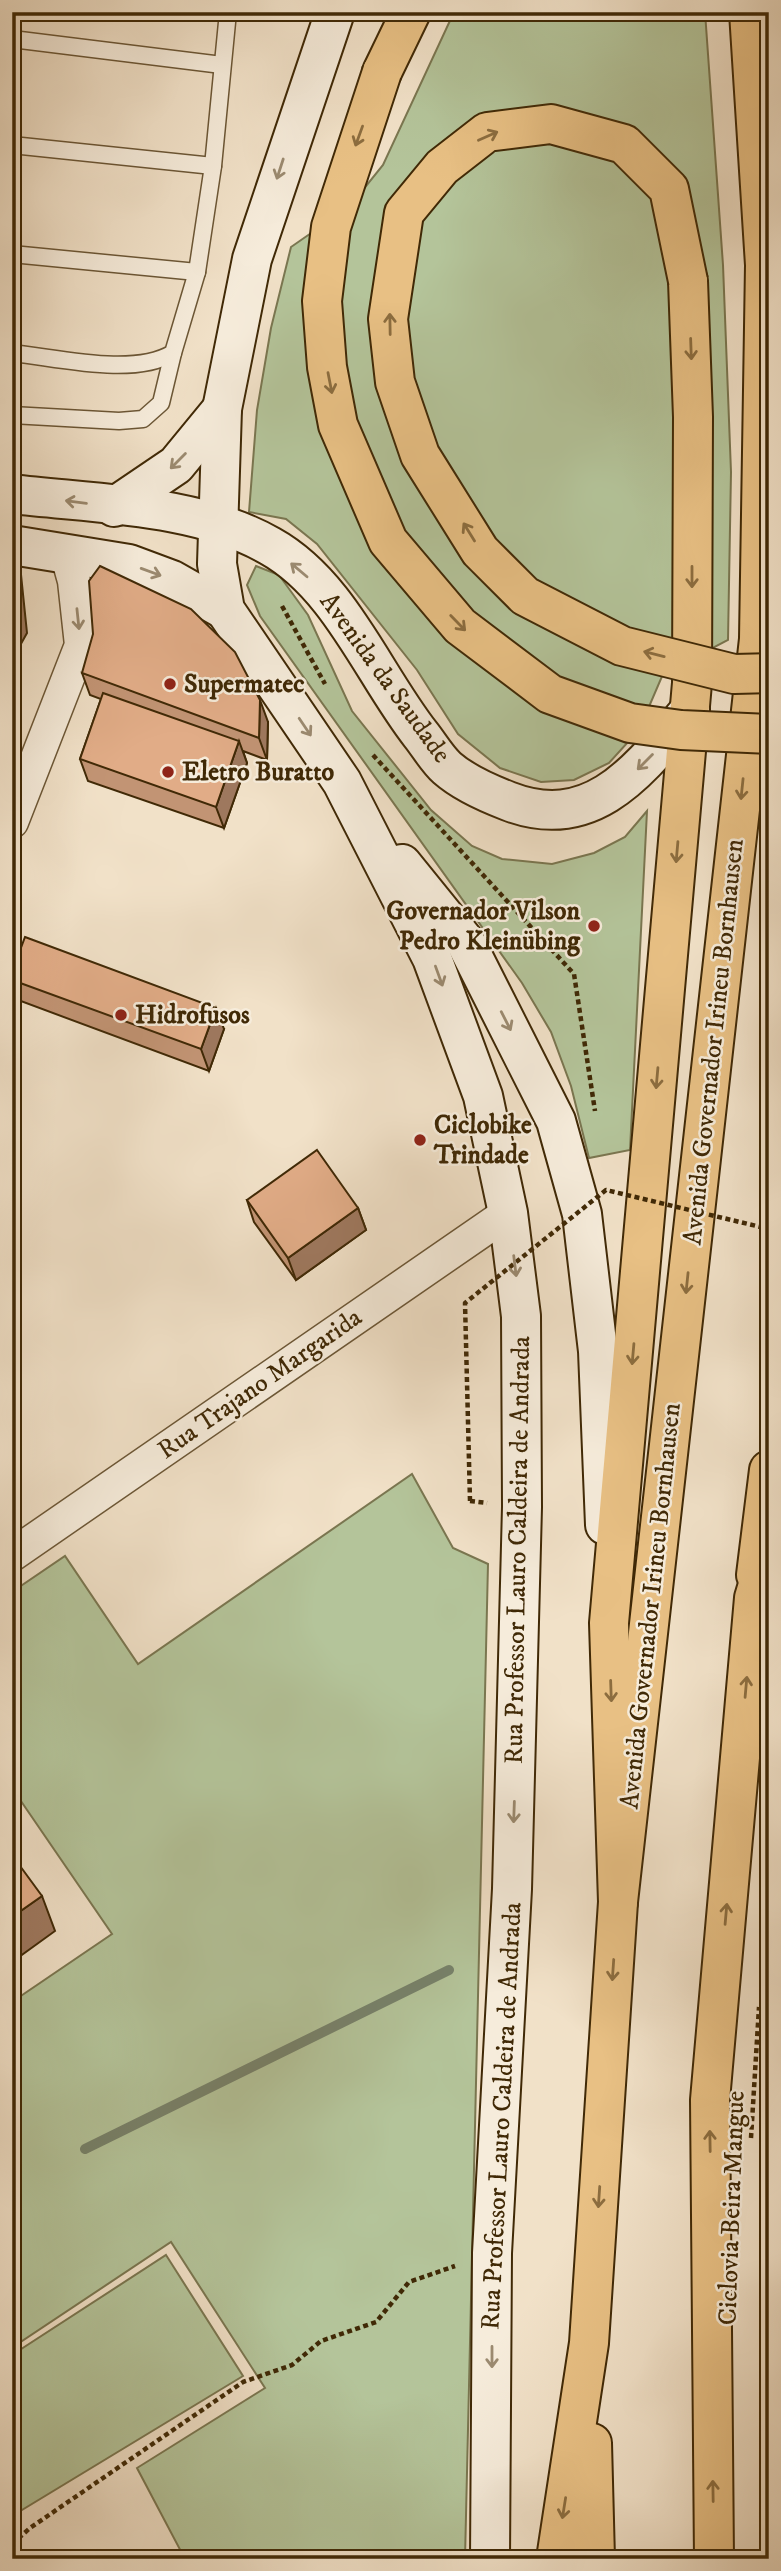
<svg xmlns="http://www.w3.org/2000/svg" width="781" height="2571" viewBox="0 0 781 2571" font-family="'IM FELL DW Pica',serif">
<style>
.green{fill:#b4c49a;stroke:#7a7650;stroke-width:2}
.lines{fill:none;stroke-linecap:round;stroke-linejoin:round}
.stream{stroke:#77826b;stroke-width:10}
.lane-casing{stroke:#6c5736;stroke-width:19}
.street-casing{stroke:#6c5736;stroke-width:35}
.secondary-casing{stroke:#402906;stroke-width:42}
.primary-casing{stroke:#402906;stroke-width:42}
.highway-casing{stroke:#402906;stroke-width:42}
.path{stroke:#402906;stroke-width:4.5;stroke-dasharray:5 3.5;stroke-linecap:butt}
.lane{stroke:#f6ecdb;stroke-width:16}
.street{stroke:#f6ecdb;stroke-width:32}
.secondary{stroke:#f6ecdb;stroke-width:38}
.primary{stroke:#e8c084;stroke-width:38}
.highway{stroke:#e8c084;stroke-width:38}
.highway-bridge-casing{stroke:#402906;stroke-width:42;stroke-linecap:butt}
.path-bridge{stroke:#402906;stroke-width:4.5;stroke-dasharray:5 3.5;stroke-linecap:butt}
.highway-bridge{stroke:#e8c084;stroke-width:38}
.wall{fill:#c29474;stroke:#402906;stroke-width:2}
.shaded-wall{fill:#9e785e;stroke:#402906;stroke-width:2}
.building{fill:#e1ac87;stroke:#402906;stroke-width:2}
.oneway{stroke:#8c6d3f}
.oneway2{stroke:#9b8a70}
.poi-dot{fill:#8f2418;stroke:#f6ecdb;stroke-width:2.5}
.labels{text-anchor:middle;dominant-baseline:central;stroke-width:5;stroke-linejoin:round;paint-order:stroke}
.street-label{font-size:26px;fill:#402906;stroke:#f6ecdb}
.poi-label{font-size:26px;font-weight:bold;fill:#402906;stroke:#f6ecdb;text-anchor:start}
</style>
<rect width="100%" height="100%" fill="#f1e1c8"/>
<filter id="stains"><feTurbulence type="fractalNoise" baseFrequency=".00286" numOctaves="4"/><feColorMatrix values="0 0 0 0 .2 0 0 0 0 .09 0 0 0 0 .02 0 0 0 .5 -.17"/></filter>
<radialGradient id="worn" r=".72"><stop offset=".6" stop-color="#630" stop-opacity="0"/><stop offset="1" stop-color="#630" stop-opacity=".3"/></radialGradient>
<g class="green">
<polygon points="454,12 705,12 723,265 731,472 728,640 663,674 639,730 609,763 574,780 541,782 500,768 458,734 417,670 317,544 286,519 249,512 257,410 271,328 291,247 350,206 383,165"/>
<polygon points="256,566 279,575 308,615 352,711 431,810 472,846 502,859 552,864 594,853 625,837 647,811 630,1150 589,1158 571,1086 551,1032 522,983 260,616 247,585"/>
<polygon points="412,1474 453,1548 488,1564 465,2559 185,2559 137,2468 265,2388 171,2242 19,2343 12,2330 12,2002 112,1934 12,1788 12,1592 65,1556 138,1664"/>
<polygon points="166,2255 243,2376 12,2516 12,2355"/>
</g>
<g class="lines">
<polyline class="stream" points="85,2149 449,1970"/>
<g class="lane-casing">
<g id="lane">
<polyline points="12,39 222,65"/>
<polyline points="12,145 213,166"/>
<polyline points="12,254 197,272"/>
<path d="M12,353C59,358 133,377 173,353L197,272L213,166L228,12"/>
<polyline points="12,415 119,421 143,419 161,403 173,353"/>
</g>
</g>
<g class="street-casing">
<g id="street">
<polyline points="12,822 81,645 74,581 66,552"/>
<polyline points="12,1555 508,1213"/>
</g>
</g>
<g class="secondary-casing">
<g id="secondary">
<polyline points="335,12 252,259 222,409 217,564 225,610 342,782 432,958 483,1096 508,1213 521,1316 522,1507 512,1889 492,2253 490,2559"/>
<path d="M12,494C95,504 197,504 270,546C340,585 373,674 421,735C429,745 437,759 447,768C464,783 487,793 508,801C593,834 640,769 690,710"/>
<polyline points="114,507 176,465 222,409"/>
<polyline points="12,545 129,564 172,580 225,610"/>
<polyline points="402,864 466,943 556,1121 582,1214 598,1351 605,1525"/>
</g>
</g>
<g class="primary-casing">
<g id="primary">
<polyline points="756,1575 769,1470"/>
<polyline points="592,2443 595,2559"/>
<polyline points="556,2559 589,2343 618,1902 759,639 765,265 749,12"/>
<polyline points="714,2559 710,2100 754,1598 769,1548"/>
</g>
</g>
<g class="highway-casing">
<g id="highway">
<polyline points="382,72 411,12"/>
<polyline points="618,1902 609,1623 692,683 693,417 688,281"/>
</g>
</g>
<g class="path">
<polyline points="282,606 325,684"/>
<polyline points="373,755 574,974 595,1111"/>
<polyline points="470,1501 487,1503"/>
<polyline points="751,2138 759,2007"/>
<polyline points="12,2544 30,2528 243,2382 292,2365 321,2341 376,2322 409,2282 455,2266"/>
</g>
<use href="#lane" class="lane"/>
<use href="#street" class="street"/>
<use href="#secondary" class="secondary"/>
<use href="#primary" class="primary"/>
<use href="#highway" class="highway"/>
<g class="highway-bridge-casing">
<g id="highway-bridge">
<polyline points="382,72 331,227 322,301 327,367 338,425 388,541 460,626 550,694 630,723 681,730 769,734"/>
<polyline points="688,281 669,189 624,144 551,124 487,132 442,167 404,213 388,319 395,382 420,455 480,551 525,596 622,646 734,674 769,673"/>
</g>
</g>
<polyline class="path-bridge" points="470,1501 465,1303 606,1190 769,1229"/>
<use href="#highway-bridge" class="highway-bridge"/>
</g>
<g class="wall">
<polygon points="82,673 268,722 267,760 243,751 247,763 224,828 88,781 80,759 101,699 90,695"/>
<polygon points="12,972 224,1029 209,1071 18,1000 12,986"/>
<polygon points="247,1200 358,1208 366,1230 296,1280 254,1222"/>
</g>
<g class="shaded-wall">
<polygon points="12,545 20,565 27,633 12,660"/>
<polygon points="260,700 268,722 267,760 259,738"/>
<polygon points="239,741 247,763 224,828 216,807"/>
<polygon points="216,1008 224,1029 209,1071 201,1049"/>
<polygon points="358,1208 366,1230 296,1280 288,1258"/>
<polygon points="42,1896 55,1931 12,1962 12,1917"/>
</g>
<g class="building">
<polygon points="12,548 19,611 12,624"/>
<polygon points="100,566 191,609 235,652 260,700 259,738 82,673 93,634 89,581"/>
<polygon points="103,693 239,741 216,807 80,759"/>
<polygon points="25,937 216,1008 201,1049 12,980 12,972"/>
<polygon points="317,1150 358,1208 288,1258 247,1200"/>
<polygon points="12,1855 42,1896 12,1917"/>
</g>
<defs><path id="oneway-shaft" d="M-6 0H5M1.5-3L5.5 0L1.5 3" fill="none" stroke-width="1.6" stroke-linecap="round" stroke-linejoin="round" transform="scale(1.75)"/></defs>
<g class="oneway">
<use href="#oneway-shaft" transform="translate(359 136) rotate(110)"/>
<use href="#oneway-shaft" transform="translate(488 136) rotate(-24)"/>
<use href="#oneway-shaft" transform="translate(390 324) rotate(-91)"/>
<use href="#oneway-shaft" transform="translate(691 349) rotate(88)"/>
<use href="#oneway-shaft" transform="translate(330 383) rotate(79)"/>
<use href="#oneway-shaft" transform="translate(469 532) rotate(-122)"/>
<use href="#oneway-shaft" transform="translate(692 577) rotate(90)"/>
<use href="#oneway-shaft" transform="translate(458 623) rotate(46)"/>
<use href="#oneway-shaft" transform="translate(654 654) rotate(-166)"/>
<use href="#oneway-shaft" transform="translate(742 789) rotate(96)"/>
<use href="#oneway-shaft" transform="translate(677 852) rotate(95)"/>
<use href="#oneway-shaft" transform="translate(657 1078) rotate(95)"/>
<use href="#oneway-shaft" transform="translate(687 1283) rotate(96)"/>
<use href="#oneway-shaft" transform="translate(633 1354) rotate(95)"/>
<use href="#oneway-shaft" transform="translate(746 1687) rotate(-85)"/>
<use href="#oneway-shaft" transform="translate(611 1691) rotate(88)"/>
<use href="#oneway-shaft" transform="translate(726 1914) rotate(-85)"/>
<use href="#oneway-shaft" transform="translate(613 1970) rotate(94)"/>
<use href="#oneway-shaft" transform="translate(710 2141) rotate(-91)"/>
<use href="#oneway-shaft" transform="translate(599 2197) rotate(94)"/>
<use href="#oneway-shaft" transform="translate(713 2491) rotate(-91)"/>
<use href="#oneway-shaft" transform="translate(564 2508) rotate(99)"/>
</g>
<g class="oneway2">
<use href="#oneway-shaft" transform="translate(280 169) rotate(108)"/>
<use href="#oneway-shaft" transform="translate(178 461) rotate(135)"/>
<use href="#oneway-shaft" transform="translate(76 502) rotate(-173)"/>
<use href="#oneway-shaft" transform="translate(299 570) rotate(-140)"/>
<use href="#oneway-shaft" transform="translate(151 572) rotate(20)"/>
<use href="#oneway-shaft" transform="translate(78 619) rotate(84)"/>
<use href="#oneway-shaft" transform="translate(305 727) rotate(56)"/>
<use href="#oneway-shaft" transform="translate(645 762) rotate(135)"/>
<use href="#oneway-shaft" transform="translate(439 976) rotate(70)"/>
<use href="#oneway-shaft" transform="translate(506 1021) rotate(63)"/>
<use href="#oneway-shaft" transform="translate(515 1266) rotate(83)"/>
<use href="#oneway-shaft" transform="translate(514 1812) rotate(92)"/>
<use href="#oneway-shaft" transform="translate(492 2357) rotate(90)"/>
</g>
<g class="poi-dot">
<circle cx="170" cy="684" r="7"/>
<circle cx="168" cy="772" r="7"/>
<circle cx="594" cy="926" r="7"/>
<circle cx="121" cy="1015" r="7"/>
<circle cx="420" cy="1140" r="7"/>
</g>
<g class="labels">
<g class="street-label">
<text transform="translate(385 678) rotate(54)">Avenida da Saudade</text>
<text transform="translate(714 1042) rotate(-84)">Avenida Governador Irineu Bornhausen</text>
<text transform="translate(260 1384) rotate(-35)">Rua Trajano Margarida</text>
<text transform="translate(518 1550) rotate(-89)">Rua Professor Lauro Caldeira de Andrada</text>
<text transform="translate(651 1606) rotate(-84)">Avenida Governador Irineu Bornhausen</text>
<text transform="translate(502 2116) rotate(-87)">Rua Professor Lauro Caldeira de Andrada</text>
<text transform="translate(732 2208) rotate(-88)">Ciclovia Beira Mangue</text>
</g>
<g class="poi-label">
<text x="184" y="684">Supermatec</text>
<text x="182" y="772">Eletro Buratto</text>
<text x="580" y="911" text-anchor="end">Governador Vilson<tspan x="580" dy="30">Pedro Kleinübing</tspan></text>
<text x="135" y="1015">Hidrofusos</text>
<text x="434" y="1125">Ciclobike<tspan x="434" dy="30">Trindade</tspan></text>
</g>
</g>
<rect width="781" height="2571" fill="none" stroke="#f1e1c8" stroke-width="42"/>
<rect x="14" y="14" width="753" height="2543" fill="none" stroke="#402906" stroke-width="3.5"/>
<rect x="21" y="21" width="739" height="2529" fill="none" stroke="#402906" stroke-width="2"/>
<rect width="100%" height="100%" filter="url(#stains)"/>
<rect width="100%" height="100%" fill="url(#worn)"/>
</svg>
